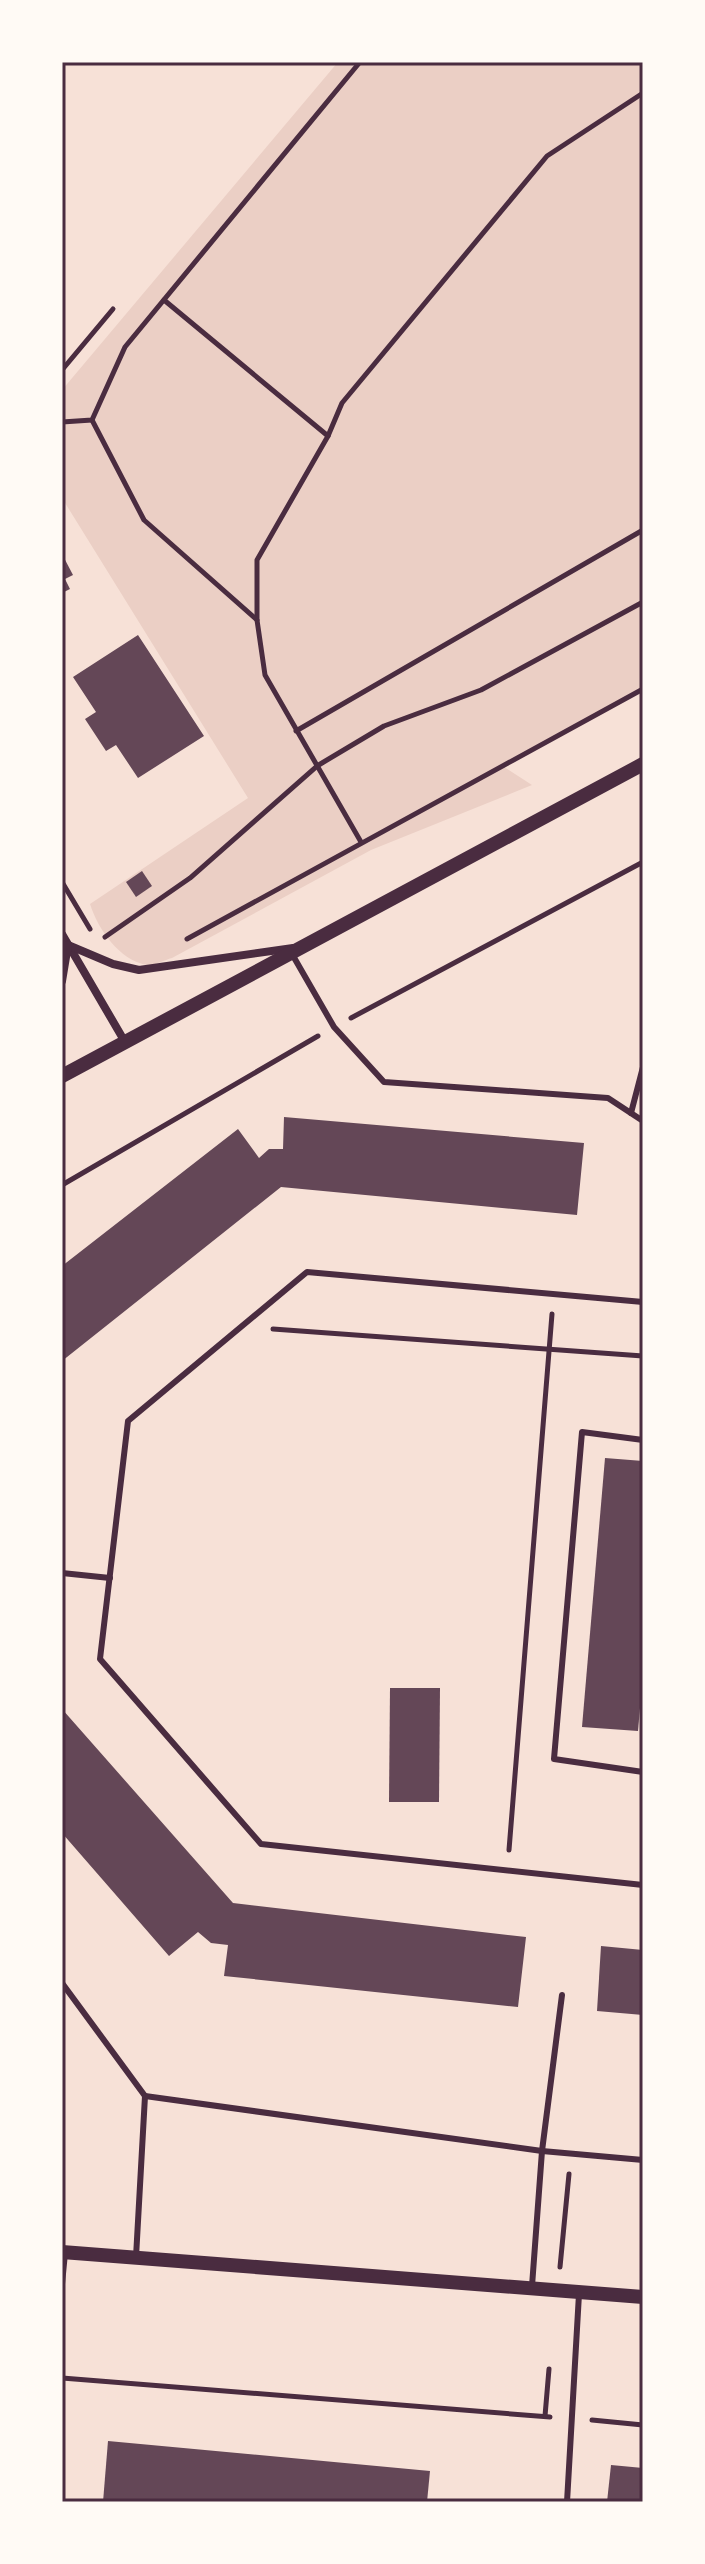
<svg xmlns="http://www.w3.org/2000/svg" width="705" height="2564" viewBox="0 0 705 2564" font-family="'Golos Text',sans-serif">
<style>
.green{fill:#ebcfc5}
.building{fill:#644757}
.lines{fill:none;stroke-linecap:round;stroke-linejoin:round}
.path{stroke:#4a2c40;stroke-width:5}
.service{stroke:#4a2c40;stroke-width:6}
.minor{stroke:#4a2c40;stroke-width:8}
.tertiary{stroke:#4a2c40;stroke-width:14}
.neatline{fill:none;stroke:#4a2c40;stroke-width:3}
</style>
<rect width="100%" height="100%" fill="#f7e1d7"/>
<path class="green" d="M338,62H643V691L504,767L532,785L371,850L172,958C164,960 154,966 147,965C119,960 98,929 90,904L248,798L62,498V390Z"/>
<g class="building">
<polygon points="62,554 73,575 65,579 70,589 62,593"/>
<polygon points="138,635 204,736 138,778 116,745 106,751 85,719 96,712 73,677"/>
<polygon points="142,871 152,886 136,897 126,882"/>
<polygon points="284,1117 584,1143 577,1215 281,1187 62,1361 62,1266 238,1129 259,1158 269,1149 283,1149"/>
<polygon points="605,1458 643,1461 643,1674 638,1731 582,1727"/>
<polygon points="390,1688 440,1688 439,1802 389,1802"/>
<polygon points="62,1709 233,1903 526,1937 518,2007 224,1976 228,1945 211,1943 198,1932 169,1956 62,1833"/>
<polygon points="601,1946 643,1950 643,2015 597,2011"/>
<polygon points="108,2441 430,2471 427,2502 103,2502"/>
<polygon points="611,2465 643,2468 643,2502 607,2502"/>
</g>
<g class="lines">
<g class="path">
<polyline points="164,300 328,436"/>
<polyline points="62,370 113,309"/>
<polyline points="92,420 144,520 257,620"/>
<polyline points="62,422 92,420 125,347 360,62"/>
<polyline points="296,731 643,530"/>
<polyline points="361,842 265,675 257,620 257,560 328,436 342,403 547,156 643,93"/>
<polyline points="62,882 90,929"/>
<polyline points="105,937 190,878 317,766 384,726 481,690 643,602"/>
<polyline points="187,939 643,689"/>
<polyline points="351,1018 643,862"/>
<polyline points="62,1185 318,1036"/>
<polyline points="273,1329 643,1356"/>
<polyline points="509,1850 552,1314"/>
<polyline points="560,2267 569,2174"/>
<polyline points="62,2378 550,2417"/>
<polyline points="545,2416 549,2369"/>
<polyline points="592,2420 643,2425"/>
</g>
<g class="service">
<polyline points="292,954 334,1027 384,1082 608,1098 643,1121"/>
<polyline points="631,1113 643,1067"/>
<polyline points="643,1302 307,1272 128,1421 100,1659 261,1844 643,1885"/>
<polyline points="643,1440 582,1432 554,1759 643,1772"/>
<polyline points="62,1573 110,1578"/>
<polyline points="62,1983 145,2096 542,2151 643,2160"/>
<polyline points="136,2257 145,2096"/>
<polyline points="62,2284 65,2253"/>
<polyline points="532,2286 542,2151 562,1995"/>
<polyline points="567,2502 579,2294"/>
</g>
<g class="minor">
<polyline points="62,934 125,1042"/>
<polyline points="68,945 113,964 139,970 293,948"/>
<polyline points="62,981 68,945"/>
</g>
<g class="tertiary">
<polyline points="62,1076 643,764"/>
<polyline points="62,2252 643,2297"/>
</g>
</g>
<rect width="705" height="2564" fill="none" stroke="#fffaf5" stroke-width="128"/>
<rect x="64" y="64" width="577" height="2436" class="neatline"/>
</svg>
